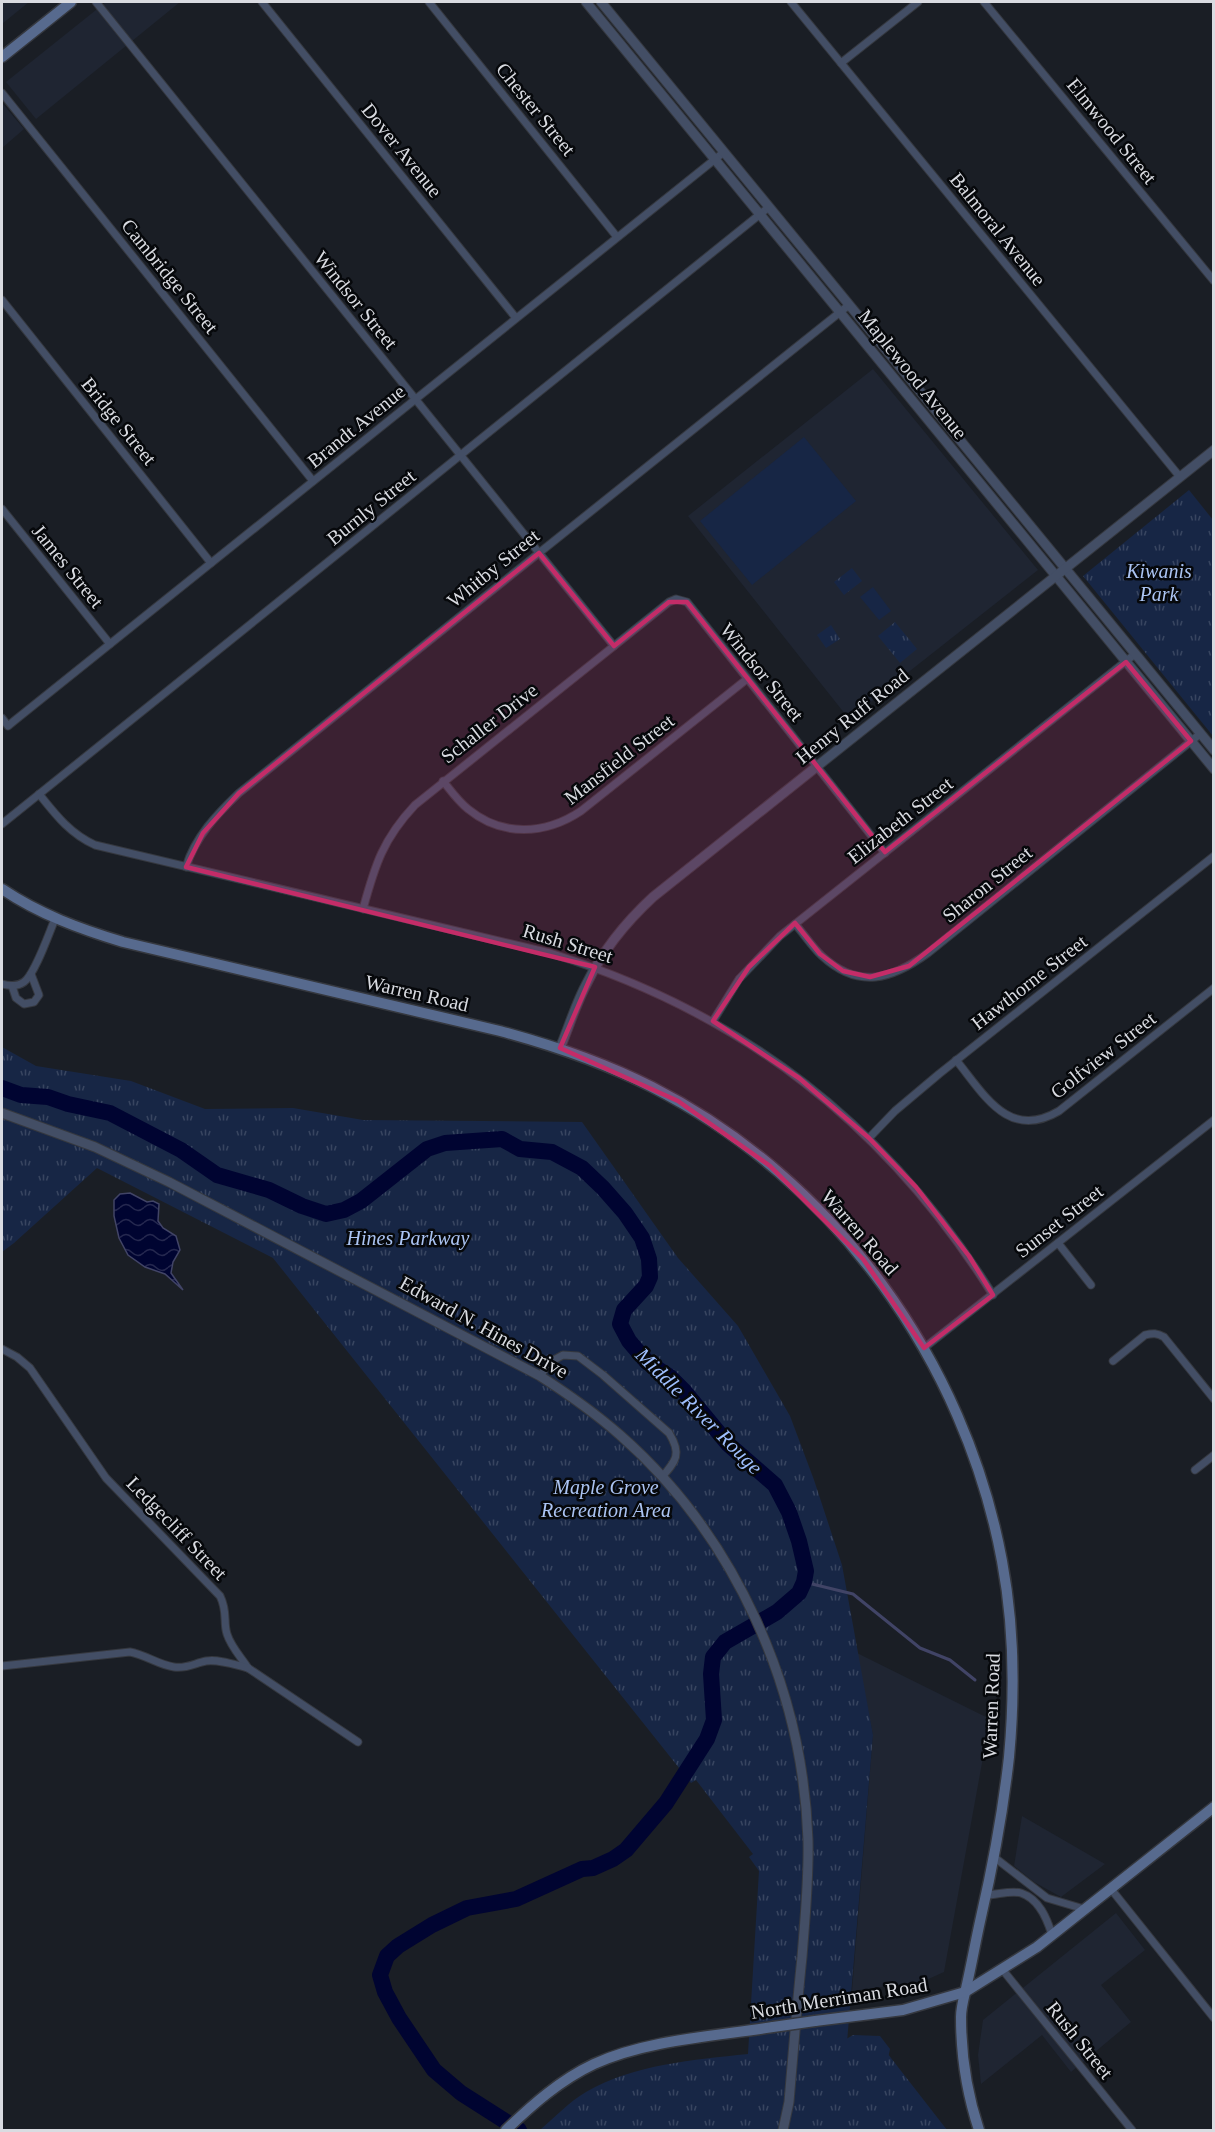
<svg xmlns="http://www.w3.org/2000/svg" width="1215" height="2132" viewBox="0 0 1215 2132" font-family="Georgia,serif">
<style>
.built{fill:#1f2532}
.grass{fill:#172645}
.forest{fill:url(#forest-firs)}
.park{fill:url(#park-tufts)}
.water{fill:url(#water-waves);stroke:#414466;stroke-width:1.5}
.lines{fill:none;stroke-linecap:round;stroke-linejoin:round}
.stream{stroke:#414466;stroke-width:3}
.river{stroke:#000431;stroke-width:16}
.minor-casing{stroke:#35383f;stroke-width:9}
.tertiary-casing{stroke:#35383f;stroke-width:11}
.secondary-casing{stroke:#35383f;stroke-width:13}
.minor{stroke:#434e65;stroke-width:7}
.tertiary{stroke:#434e65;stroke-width:9}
.secondary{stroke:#576a8e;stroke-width:10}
.secondary-bridge-casing{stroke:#35383f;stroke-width:13;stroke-linecap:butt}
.secondary-bridge{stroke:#576a8e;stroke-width:10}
.marked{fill:#c42c68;fill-opacity:0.2;stroke:#c42c68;stroke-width:4.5;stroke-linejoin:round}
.labels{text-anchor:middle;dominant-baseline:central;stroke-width:5;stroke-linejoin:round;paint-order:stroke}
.street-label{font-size:20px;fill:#d9dbe1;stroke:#06080b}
.park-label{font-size:20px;font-style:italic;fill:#abc4f3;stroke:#06080b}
.water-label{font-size:21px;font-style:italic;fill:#9ebefd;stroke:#06080b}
</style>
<defs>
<pattern id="forest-firs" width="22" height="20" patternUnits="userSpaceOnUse" patternTransform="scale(1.5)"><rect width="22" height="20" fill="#172645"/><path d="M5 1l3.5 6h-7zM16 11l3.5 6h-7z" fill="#384560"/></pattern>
<pattern id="park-tufts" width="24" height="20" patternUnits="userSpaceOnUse" patternTransform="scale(1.5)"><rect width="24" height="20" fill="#172645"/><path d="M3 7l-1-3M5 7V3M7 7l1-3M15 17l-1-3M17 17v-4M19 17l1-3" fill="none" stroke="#384560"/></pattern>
<pattern id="water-waves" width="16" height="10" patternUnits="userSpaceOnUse" patternTransform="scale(1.5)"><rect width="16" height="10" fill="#000431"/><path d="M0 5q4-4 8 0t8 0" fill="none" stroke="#25284f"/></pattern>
</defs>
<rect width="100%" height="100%" fill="#1a1e25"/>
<g class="built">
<polygon points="2,2 29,2 2,24"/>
<polygon points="106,2 180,2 36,119 6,82"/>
<polygon points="2,103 24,129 2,148"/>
<polygon points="873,369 1038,570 849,719 688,516"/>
<polygon points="857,1653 990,1719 944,1972 924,1981 852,1991 873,1735"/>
<polygon points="1022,1816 1105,1864 1061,1897 1034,1882 1014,1866"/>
<polygon points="1116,1913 1145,1950 1101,1985 1131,2022 1071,2072 1042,2035 981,2084 978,2055 983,2020"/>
</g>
<g class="grass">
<polygon points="804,437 856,501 752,585 700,521"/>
<polygon points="873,587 891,611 879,620 860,597"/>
</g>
<polygon class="forest" points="853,2035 880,2036 890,2049 888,2058 843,2041"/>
<g class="park">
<polygon points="1189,490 1213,520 1213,736 1083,576"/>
<polygon points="852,568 862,581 844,595 834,582"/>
<polygon points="895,622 917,649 900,663 878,636"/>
<polygon points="831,625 840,639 826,648 817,635"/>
<path d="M2,1047L36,1066L131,1081L205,1109L293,1108L363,1120L582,1122L678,1258L738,1326L790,1416L814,1480L842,1565L873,1735L847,2042L877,2040L947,2130H540C555,2117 569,2102 586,2092C635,2064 693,2060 748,2054L759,1871L749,1857L753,1854L696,1780L691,1783L273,1258L97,1168L14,1243L2,1252Z"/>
</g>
<polygon class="water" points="130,1193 147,1202 153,1201 159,1204 158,1221 163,1228 176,1236 180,1250 173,1262 171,1273 183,1290 165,1274 145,1267 128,1255 119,1238 114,1216 114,1200 120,1194"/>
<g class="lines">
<polyline class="stream" points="804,1582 853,1594 920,1648 950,1660 975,1680"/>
<polyline class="river" points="2,1088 21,1095 48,1097 68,1104 110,1113 181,1150 217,1175 269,1190 302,1206 326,1214 344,1210 361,1201 427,1149 445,1143 502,1139 520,1149 552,1152 582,1168 603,1188 625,1213 642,1238 649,1259 650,1277 646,1286 624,1310 620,1324 629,1341 647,1362 670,1377 685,1392 728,1444 775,1485 789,1512 799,1541 806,1571 804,1582 799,1593 777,1612 725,1642 713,1657 711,1674 714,1720 707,1739 666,1803 626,1850 613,1859 593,1868 582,1869 516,1899 467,1908 432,1925 398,1946 387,1956 380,1975 385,1992 399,2018 434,2070 461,2093 519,2130"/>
<g class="minor-casing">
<g id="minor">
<polyline points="96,2 614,646"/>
<polyline points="262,2 516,318"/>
<polyline points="429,2 617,237"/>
<polyline points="791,2 1180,477"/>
<polyline points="984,2 1214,281"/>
<polyline points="841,63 918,2"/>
<polyline points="2,93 313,481"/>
<polyline points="2,300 211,563"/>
<polyline points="2,509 110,644"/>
<polyline points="2,718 8,726 14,721 724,152"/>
<path d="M443,781C451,791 458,801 468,809C502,837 545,835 581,811L747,679"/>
<path d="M39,794C55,814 70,834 95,845L550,953C743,1013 886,1124 993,1295"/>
<polyline points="2,824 769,207"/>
<path d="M186,867C195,837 217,814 239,793L849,305"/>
<path d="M363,909C375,865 383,839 415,805L669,602L676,599L687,602L885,853"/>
<path d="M795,924C804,934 812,947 822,956C859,990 892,979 928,953L1200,734"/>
<path d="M2,984C9,986 17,987 24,982C35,974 49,933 55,919"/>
<polyline points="12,986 16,998 24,1004 34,1002 39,995 31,974"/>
<polyline points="713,1021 739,979 780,936 1135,654"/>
<path d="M956,1060C984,1094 1008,1141 1059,1111L1214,988"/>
<polyline points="869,1138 895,1111 939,1074 1214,856"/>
<polyline points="1058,1243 1091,1285"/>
<polyline points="924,1348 1214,1120"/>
<path d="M2,1349L17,1357L30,1368L106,1478L220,1596C228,1612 223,1622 227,1634C231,1647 241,1657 248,1668L358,1742"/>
<path d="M1113,1361L1145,1335C1153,1333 1157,1333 1164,1337L1214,1399"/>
<path d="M540,1376L550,1362L563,1355L578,1356L603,1375L669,1433C682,1454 676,1461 662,1477"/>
<polyline points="1195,1470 1214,1455"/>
<path d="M2,1666L130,1652C146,1655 159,1665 174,1667C187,1669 195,1663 206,1661C220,1659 235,1665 248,1668"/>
<polyline points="994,1857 1047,1898 1084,1909"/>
<polyline points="1111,1889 1214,2018"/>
<path d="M986,1895C997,1895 1011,1890 1021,1893C1039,1899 1047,1918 1052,1935"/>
<polyline points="1002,1969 1132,2130"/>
</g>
</g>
<g class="tertiary-casing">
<g id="tertiary">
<polyline points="586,2 1214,769"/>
<polyline points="601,2 1214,750"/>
<path d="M560,1048C569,1027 576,1003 587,983C603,950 626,922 653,897L1214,450"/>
<path d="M2,1113L95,1147L169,1182L540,1376C568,1394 595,1413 620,1435C735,1536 803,1688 808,1840C809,1879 805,1918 802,1957C797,2005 793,2054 789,2102L783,2130"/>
</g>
</g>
<g class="secondary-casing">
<g id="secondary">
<polyline points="2,57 71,2"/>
<path d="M2,889C39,914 80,929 123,942L500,1031C552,1045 603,1062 652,1087C835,1180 965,1361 1002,1561C1014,1625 1015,1692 1009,1757C1003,1811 993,1865 981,1917C976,1939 972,1962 967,1984C965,1994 961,2006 961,2017C961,2056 967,2094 979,2130"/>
<polyline points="815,2021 903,2010 965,1992 1037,1947 1214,1807"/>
<path d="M506,2130C532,2105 560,2080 594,2064C646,2040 716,2036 773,2027"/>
</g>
</g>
<use href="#minor" class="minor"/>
<use href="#tertiary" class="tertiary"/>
<use href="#secondary" class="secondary"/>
<g class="secondary-bridge-casing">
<polyline id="secondary-bridge" points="773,2027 815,2021"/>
</g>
<use href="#secondary-bridge" class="secondary-bridge"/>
</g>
<path class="marked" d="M539,553L614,646L669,602H687L885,852L1126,662L1191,741L909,966L870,977L843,971L820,954L795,923L749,967L713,1021L799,1078L869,1138L916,1187L969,1256L993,1295L924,1348L863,1259L770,1166L678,1101L560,1048L595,967L186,867L203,833L239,793Z"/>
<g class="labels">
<g class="street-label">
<text transform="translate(536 109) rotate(51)">Chester Street</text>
<text transform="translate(1112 131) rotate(51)">Elmwood Street</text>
<text transform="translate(402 150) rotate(51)">Dover Avenue</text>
<text transform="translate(998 229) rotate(51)">Balmoral Avenue</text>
<text transform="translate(170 276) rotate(51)">Cambridge Street</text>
<text transform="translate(356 300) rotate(51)">Windsor Street</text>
<text transform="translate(913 374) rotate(51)">Maplewood Avenue</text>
<text transform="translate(119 421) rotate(51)">Bridge Street</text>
<text transform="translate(356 426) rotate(-39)">Brandt Avenue</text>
<text transform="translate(371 507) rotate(-39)">Burnly Street</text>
<text transform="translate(68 566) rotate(51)">James Street</text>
<text transform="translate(493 568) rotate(-39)">Whitby Street</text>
<text transform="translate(762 672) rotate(51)">Windsor Street</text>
<text transform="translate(852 716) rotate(-39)">Henry Ruff Road</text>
<text transform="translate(489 723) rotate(-38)">Schaller Drive</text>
<text transform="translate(619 759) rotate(-38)">Mansfield Street</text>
<text transform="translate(900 820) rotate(-38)">Elizabeth Street</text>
<text transform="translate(987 884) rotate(-39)">Sharon Street</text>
<text transform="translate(568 943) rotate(17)">Rush Street</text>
<text transform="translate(1029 982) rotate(-38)">Hawthorne Street</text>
<text transform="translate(417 993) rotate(13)">Warren Road</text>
<text transform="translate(1103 1055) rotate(-38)">Golfview Street</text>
<text transform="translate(1059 1221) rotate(-38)">Sunset Street</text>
<text transform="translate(860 1232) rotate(49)">Warren Road</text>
<text transform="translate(484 1327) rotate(29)">Edward N. Hines Drive</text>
<text transform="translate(177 1528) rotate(46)">Ledgecliff Street</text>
<text transform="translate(991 1706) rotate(-88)">Warren Road</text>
<text transform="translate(839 1998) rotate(-9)">North Merriman Road</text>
<text transform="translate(1080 2040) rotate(51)">Rush Street</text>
</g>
<g class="park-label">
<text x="1159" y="571">Kiwanis<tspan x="1159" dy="23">Park</tspan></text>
<text x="408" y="1238">Hines Parkway</text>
<text x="606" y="1487">Maple Grove<tspan x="606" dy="23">Recreation Area</tspan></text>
</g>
<g class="water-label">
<text transform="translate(699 1411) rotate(45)">Middle River Rouge</text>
</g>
</g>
<rect width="1215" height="2132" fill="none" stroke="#d9dbe1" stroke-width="6"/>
</svg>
